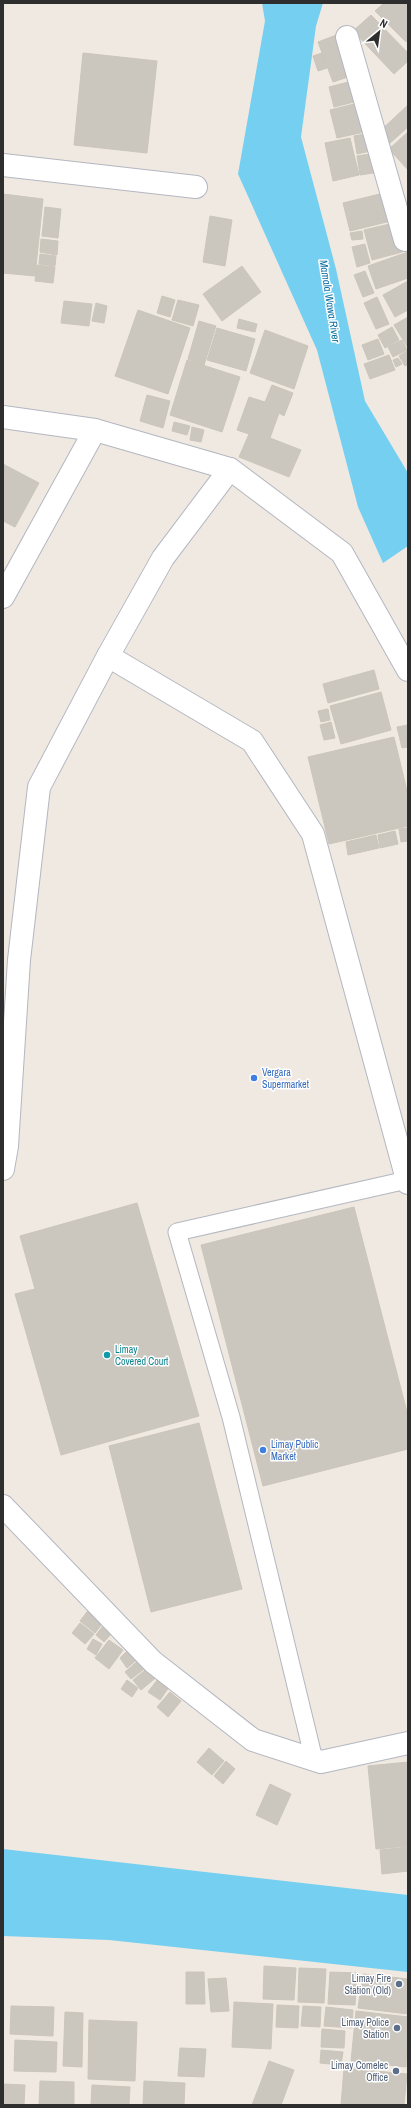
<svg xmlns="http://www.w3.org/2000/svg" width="411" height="2108" viewBox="0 0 411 2108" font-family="'Archivo Narrow',sans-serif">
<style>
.water{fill:#75cff0}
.building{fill:#cbc7bf;stroke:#cbc5ba}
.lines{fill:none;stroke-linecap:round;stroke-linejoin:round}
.service-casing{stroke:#b4b7c1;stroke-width:19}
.minor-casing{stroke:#b4b7c1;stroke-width:24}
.tertiary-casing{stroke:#b4b7c1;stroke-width:24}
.service{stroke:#fff;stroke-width:17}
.minor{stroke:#fff;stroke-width:22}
.tertiary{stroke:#fff;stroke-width:22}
.shop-dot{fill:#3f7fe0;stroke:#fff;stroke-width:1.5}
.culture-dot{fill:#0f9aa8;stroke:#fff;stroke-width:1.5}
.service-dot{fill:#5c6f8a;stroke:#fff;stroke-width:1.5}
.labels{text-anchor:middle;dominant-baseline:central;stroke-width:3;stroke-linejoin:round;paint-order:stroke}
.shop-label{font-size:10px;fill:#366cbe;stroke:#fff;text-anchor:start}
.culture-label{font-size:10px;fill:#0d838f;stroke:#fff;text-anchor:start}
.service-label{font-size:10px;fill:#4e5e75;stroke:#fff;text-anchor:end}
.water-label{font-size:11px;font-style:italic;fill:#0d6fa3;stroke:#fff}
</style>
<rect width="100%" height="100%" fill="#efe9e1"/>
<g class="water">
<polygon points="262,3 323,3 316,26 301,137 336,269 365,401 408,473 408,546 383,563 358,507 317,350 238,174 265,21"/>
<polygon points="3,1849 408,1895 408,1972 109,1940 3,1936"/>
</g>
<g class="building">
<polygon points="384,3 408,3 408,40 406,42 375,11"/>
<polygon points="371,15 408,53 408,61 394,74 353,31"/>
<polygon points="339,34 354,75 333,82 318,42"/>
<polygon points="83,53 157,61 147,153 74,145"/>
<polygon points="322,53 327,68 318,71 313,56"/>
<polygon points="356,80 362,100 334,107 329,87"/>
<polygon points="362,102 369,131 337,138 330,110"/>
<polygon points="408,105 408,127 389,144 379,132"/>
<polygon points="408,132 408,170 389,149"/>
<polygon points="371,133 375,150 357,154 354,136"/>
<polygon points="350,138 359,175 333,181 325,143"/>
<polygon points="377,153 380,172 360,175 357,156"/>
<polygon points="388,192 395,220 350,231 343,203"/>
<polygon points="3,194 43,199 35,276 3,273"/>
<polygon points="45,207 61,209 58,238 42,236"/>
<polygon points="210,216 232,220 225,266 203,262"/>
<polygon points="394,223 402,252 372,260 364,230"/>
<polygon points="362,231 363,239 352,240 350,233"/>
<polygon points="41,239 58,241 57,255 40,252"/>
<polygon points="365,244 370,263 357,267 352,247"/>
<polygon points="408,252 408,278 376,289 368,266"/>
<polygon points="40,254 56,256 55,266 39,264"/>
<polygon points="37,265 55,267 53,283 35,281"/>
<polygon points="242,266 261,292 222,321 203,294"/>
<polygon points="365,271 374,293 363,297 354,275"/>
<polygon points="408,281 408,310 395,317 383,295"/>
<polygon points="162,296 175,300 170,317 157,313"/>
<polygon points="377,297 389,324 376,329 364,303"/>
<polygon points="178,300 199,305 193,326 172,320"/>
<polygon points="64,301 92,304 89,326 61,323"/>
<polygon points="96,303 107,306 104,323 92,321"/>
<polygon points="138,310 190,328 168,394 115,376"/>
<polygon points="408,317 408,348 394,325"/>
<polygon points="239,319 257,324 255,332 237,328"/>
<polygon points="199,321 216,326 204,365 188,359"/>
<polygon points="392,327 399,340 385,348 378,335"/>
<polygon points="217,328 255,339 246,371 207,360"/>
<polygon points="265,330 308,346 294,389 250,373"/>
<polygon points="378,339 384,354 368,360 362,345"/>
<polygon points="402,340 407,350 393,357 388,347"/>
<polygon points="407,351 408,364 405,366 399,356"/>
<polygon points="389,355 395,370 370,379 364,364"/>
<polygon points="398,358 402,364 396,367 393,360"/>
<polygon points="187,360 240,377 222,432 170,415"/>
<polygon points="272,385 293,393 284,416 279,413 270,438 301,450 289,477 239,457 249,434 237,430 249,397 265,402"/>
<polygon points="147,395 170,401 163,428 140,421"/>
<polygon points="174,422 190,426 187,435 172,431"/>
<polygon points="192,427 204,430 201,442 190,440"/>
<polygon points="3,464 39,483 15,527 3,521"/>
<polygon points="374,670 379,689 328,703 323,684"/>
<polygon points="381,692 391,730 341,744 330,706"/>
<polygon points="328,709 330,720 321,722 318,711"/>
<polygon points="331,722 335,738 324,740 320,725"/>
<polygon points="408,725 408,747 402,748 397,727"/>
<polygon points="394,737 408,795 408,826 329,844 308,757"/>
<polygon points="408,828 408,841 401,842 399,829"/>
<polygon points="395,831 398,844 380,848 378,835"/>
<polygon points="376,835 379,848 348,855 346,842"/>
<polygon points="137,1203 199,1416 61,1455 15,1294 35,1289 20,1236"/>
<polygon points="354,1207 408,1416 408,1449 263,1486 201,1245"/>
<polygon points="199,1423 242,1589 151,1612 109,1446"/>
<polygon points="90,1608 105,1620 95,1633 80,1621"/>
<polygon points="80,1623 94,1634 85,1644 72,1633"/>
<polygon points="102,1627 111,1634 104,1642 96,1635"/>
<polygon points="93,1639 102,1644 96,1655 87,1649"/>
<polygon points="109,1640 123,1650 109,1669 95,1658"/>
<polygon points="132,1646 141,1656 127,1668 120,1658"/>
<polygon points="141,1658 148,1666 131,1679 125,1672"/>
<polygon points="149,1667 158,1676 141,1690 133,1680"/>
<polygon points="158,1679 169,1687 160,1700 148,1692"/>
<polygon points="127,1680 138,1688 132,1697 121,1689"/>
<polygon points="170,1692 181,1701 168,1717 157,1707"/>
<polygon points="209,1748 224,1761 212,1775 197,1762"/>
<polygon points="226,1761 235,1769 223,1784 214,1776"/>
<polygon points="408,1762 408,1846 376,1849 368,1766"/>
<polygon points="270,1784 291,1794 277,1825 256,1815"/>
<polygon points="408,1847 408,1871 382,1874 380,1850"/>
<polygon points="264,1966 296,1968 294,2000 263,1999"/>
<polygon points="299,1968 326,1969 324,2003 298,2002"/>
<polygon points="186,1972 204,1972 205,2004 186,2004"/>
<polygon points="330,1972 357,1973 355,2005 328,2004"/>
<polygon points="363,1974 408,1979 408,2014 358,2008"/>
<polygon points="226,1978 229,2011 211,2012 208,1979"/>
<polygon points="234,2002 273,2004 271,2049 232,2047"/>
<polygon points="277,2005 299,2006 298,2028 276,2027"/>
<polygon points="11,2006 54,2007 53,2036 10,2034"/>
<polygon points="303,2006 321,2007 320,2027 301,2026"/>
<polygon points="326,2007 353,2010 352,2028 324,2026"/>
<polygon points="356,2011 408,2017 406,2067 351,2061"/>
<polygon points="65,2012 83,2013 82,2067 63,2066"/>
<polygon points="89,2020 137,2022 135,2081 88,2079"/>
<polygon points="322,2029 345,2031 344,2048 321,2047"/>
<polygon points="15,2040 57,2042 56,2072 14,2071"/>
<polygon points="180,2048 206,2049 204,2077 178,2076"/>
<polygon points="321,2050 343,2052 341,2065 320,2063"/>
<polygon points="269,2061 294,2070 281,2105 252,2105"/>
<polygon points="344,2068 407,2074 404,2105 341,2105"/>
<polygon points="40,2081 74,2082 74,2105 39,2105"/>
<polygon points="144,2081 185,2083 184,2105 143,2105"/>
<polygon points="3,2084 25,2085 24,2105 3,2105"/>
<polygon points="92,2085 130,2087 129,2105 91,2105"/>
</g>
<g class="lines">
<g class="service-casing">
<polyline id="service" points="314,1760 231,1417 177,1232 407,1180"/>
</g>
<g class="minor-casing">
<g id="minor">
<polyline points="347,37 405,240 408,239"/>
<polyline points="3,165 196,187"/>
<polyline points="3,597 95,430"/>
<polyline points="3,1169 7,1146 19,960 39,787 108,656"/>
<polyline points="3,1506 153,1662 253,1740 321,1762 408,1743"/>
</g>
</g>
<g class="tertiary-casing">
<g id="tertiary">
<polyline points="3,417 95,430 230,469 342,553 408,670"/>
<polyline points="230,469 163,558 108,656 252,741 313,834 408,1183"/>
</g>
</g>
<use href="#service" class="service"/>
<use href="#minor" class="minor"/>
<use href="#tertiary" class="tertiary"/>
</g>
<g class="shop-dot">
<circle cx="254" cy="1078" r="4"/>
<circle cx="263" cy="1450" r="4"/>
</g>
<circle class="culture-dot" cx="107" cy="1355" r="4"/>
<g class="service-dot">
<circle cx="399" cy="1984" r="4"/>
<circle cx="397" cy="2028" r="4"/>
<circle cx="396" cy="2071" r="4"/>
</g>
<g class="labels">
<g class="shop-label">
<text x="262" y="1072">Vergara<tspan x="262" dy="12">Supermarket</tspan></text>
<text x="271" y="1444">Limay Public<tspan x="271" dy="12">Market</tspan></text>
</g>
<g class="culture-label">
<text x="115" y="1349">Limay<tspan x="115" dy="12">Covered Court</tspan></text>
</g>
<g class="service-label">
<text x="391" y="1978">Limay Fire<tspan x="391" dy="12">Station (Old)</tspan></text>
<text x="389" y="2022">Limay Police<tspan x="389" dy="12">Station</tspan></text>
<text x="388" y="2065">Limay Comelec<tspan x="388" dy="12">Office</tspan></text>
</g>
<g class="water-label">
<text transform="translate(330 301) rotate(81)">Mamala Wawa River</text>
</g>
</g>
<rect width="411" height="2108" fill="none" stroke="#2e2e2e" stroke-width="8"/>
<g transform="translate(379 32) rotate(29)" stroke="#ffffff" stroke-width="3" paint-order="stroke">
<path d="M0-3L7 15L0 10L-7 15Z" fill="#2e2e2e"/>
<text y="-6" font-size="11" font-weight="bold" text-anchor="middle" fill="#2e2e2e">N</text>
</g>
</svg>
